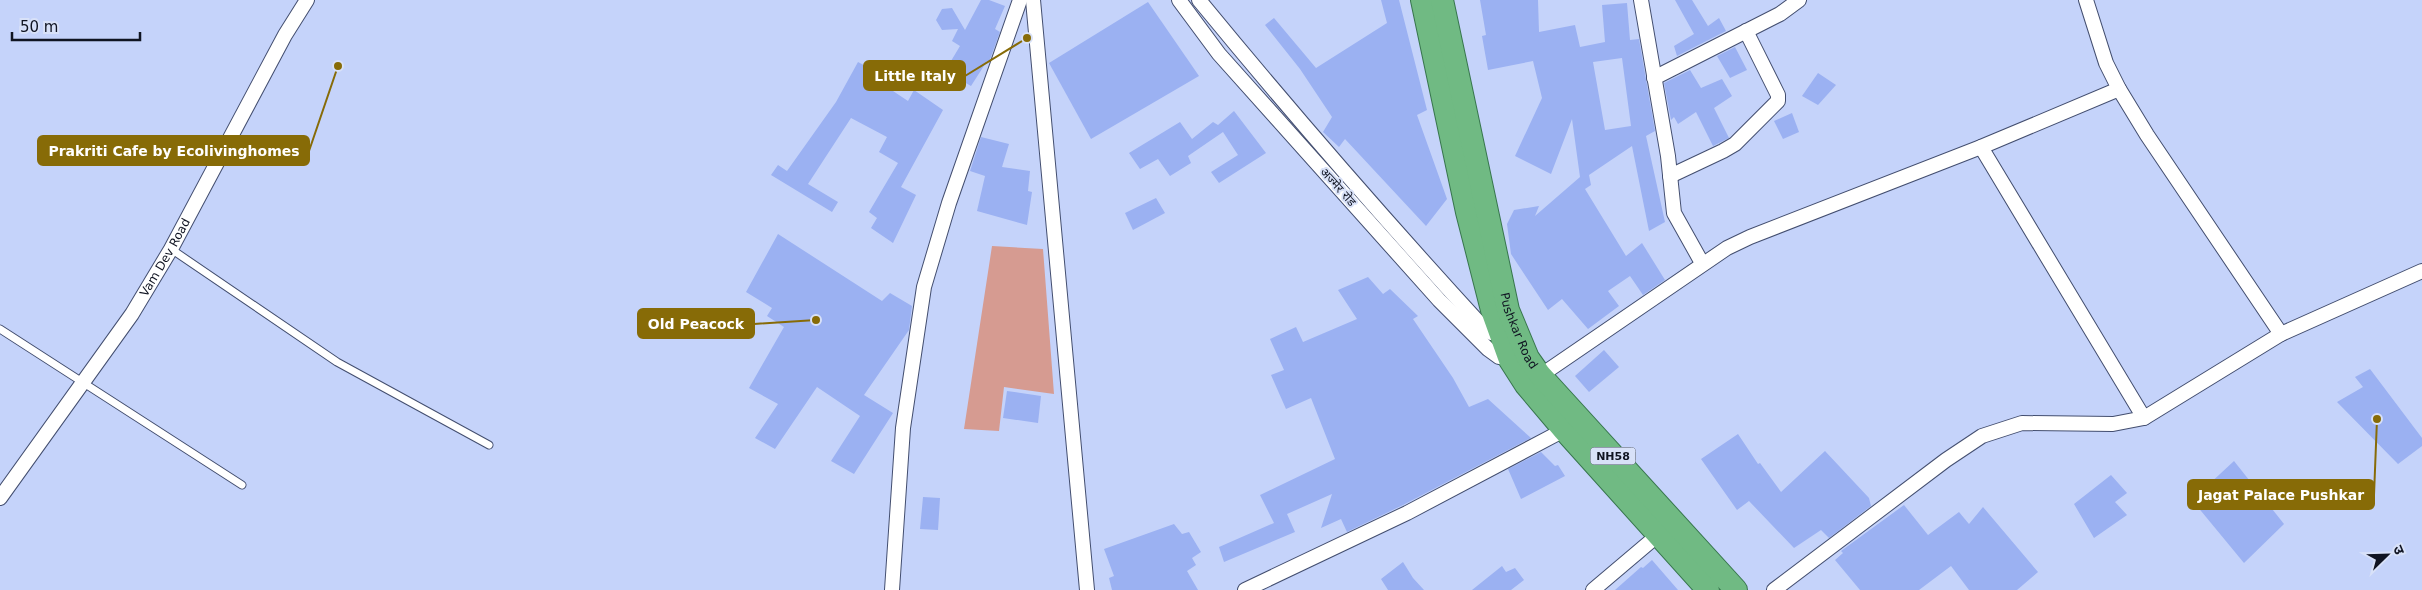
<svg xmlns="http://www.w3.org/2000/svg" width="2422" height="590" viewBox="0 0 2422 590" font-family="'DejaVu Sans','Noto Sans Devanagari',sans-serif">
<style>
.green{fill:#d69b91}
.building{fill:#9bb1f2;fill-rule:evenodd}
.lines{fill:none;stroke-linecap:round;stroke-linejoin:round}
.service-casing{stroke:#434e6f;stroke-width:9}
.minor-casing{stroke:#434e6f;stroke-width:16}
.trunk-casing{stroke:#37754d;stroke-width:24}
.service{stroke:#fff;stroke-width:7}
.minor{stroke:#fff;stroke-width:14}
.trunk{stroke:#70ba83;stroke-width:22}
.labels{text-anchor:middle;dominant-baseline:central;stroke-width:4;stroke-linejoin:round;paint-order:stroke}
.shield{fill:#d8e1f8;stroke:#4c5262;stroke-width:1}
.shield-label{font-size:11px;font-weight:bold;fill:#101422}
.street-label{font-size:12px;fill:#101422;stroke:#d8e1f8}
.leader{fill:none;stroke:#876b07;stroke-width:2}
.callout-dot{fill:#876b07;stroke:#d8e1f8;stroke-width:2}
.callout{fill:#876b07;stroke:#876b07;stroke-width:2}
.callout-label{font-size:14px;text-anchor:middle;font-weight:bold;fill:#fff}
</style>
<rect width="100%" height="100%" fill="#c5d3fa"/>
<polygon class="green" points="992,246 1043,249 1054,394 1004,387 999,431 964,429"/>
<g class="building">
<polygon points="981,0 989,0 1005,6 995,29 1000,32 989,62 987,61 971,86 945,71 960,46 952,41 958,29 942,30 936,20 942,9 952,8 965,30"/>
<polygon points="1381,0 1399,0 1427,110 1417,115 1447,199 1426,226 1345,139 1339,147 1323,132 1332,117 1300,69 1265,25 1274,18 1316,68 1387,23"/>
<path d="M1480,0H1538L1539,32L1575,25L1580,47L1605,42L1602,5L1627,3L1630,40L1639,39L1655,131L1646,136L1665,222L1649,231L1632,146L1589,175L1591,185L1585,189L1626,256L1642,243L1665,280L1643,295L1630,276L1608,291L1619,306L1588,329L1562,299L1548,310L1511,254L1507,224L1514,210L1539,206L1535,216L1580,177L1572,119L1551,174L1515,156L1542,98L1533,61L1488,70L1482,36L1486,35ZM1622,58L1631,126L1605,130L1593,62Z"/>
<polygon points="1675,0 1692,0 1708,26 1719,18 1726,31 1677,56 1674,46 1694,34"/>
<polygon points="1148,2 1199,76 1091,139 1049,63"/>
<polygon points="1735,47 1747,70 1730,78 1717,56"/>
<polygon points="858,62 890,79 887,87 908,101 914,90 943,110 901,187 916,195 893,243 871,228 877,218 869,212 898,163 879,152 887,137 851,118 808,184 838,202 832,212 771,175 778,165 787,171 836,102"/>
<polygon points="1690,70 1701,88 1722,79 1732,96 1714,108 1729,138 1713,146 1696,112 1678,124 1674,117 1671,120 1664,83"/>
<polygon points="1818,73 1836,85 1818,105 1802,96"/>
<polygon points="1234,111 1266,153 1219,183 1211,172 1238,155 1223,132 1188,156 1191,163 1170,176 1158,159 1140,169 1129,153 1180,122 1192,139 1213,122 1218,125"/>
<polygon points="1792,113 1799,132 1783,139 1774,121"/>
<polygon points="981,137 1009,144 1002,167 1030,171 1028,191 1032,192 1027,225 977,211 985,176 970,171"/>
<polygon points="1156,198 1165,213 1133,230 1125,213"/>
<polygon points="778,234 882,301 890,293 912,306 909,330 864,395 893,413 854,474 831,461 860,416 817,387 775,449 755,438 778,404 749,388 784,327 767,316 772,308 746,292"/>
<polygon points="1368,277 1383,294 1390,289 1418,316 1413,319 1453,378 1469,407 1488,399 1531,438 1403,505 1347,532 1341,519 1321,528 1332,494 1287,514 1295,532 1224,562 1219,547 1274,523 1260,495 1335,459 1311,398 1286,409 1271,375 1284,370 1270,339 1296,327 1303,342 1357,319 1338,290"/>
<polygon points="1604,350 1619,367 1589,392 1575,376"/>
<polygon points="2370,369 2422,438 2422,446 2398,464 2337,402 2363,387 2355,377"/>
<polygon points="1007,391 1041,396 1038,423 1003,418"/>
<polygon points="1738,434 1758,464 1760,463 1781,492 1825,451 1869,498 1871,506 1829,538 1821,530 1794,548 1749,501 1737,510 1701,459"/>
<polygon points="1541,452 1555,466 1558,465 1565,476 1521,499 1508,469"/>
<polygon points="2234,461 2284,524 2244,563 2192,500"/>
<polygon points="2111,475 2127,493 2115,502 2127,515 2094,538 2074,504"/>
<polygon points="923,497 940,498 938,530 920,529"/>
<polygon points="1904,505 1928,535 1959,512 1969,524 1983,507 2038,572 2017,590 1969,590 1951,566 1919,590 1860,590 1835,560 1843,553 1841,551"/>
<polygon points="1174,524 1182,534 1189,532 1201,552 1192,558 1196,565 1187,571 1198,590 1112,590 1109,578 1114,576 1104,549"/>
<polygon points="1652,560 1678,590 1615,590 1641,567 1643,568"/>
<polygon points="1403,562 1413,578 1424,590 1388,590 1381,579"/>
<polygon points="1502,566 1506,572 1515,568 1524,580 1511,590 1472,590"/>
</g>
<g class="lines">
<g class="service-casing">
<g id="service">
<polyline points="171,249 337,362 489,445"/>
<polyline points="0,329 242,485"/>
</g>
</g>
<g class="minor-casing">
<g id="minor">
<polyline points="1033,0 1087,590"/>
<polyline points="1179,0 1219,54 1439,300 1488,349 1499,357 1513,360"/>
<path d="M1199,0C1290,111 1385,220 1482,326L1491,333L1505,334"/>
<polyline points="1641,0 1668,156 1674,213 1702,263"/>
<polyline points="2086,0 2106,63 2119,89 2147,135 2281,334"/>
<polyline points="1654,78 1780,14 1799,0"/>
<polyline points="1981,147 2144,418"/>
<polyline points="1670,176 1723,151 1735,144 1778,101 1778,95 1746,31"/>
<polyline points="1534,380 1727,248 1750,237 1981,147 2119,89"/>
<path id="s1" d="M0,498L132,314L171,249L285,35L307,0"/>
<polyline points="892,590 903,428 924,287 949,203 1020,0"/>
<polyline points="1245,590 1407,513 1564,430"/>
<polyline points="1593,590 1658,535"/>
<polyline points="1774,590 1946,460 1982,436 2022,423 2113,424 2144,418 2281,334 2422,271"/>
</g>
</g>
<g class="trunk-casing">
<g id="trunk">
<polyline points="1422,0 1467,212 1492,310 1510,360 1526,385 1564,430 1708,590"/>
<path id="s2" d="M1442,0L1508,310L1528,358L1540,375L1736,590"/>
</g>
</g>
<use href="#service" class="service"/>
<use href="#minor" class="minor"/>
<use href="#trunk" class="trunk"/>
</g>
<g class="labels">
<rect class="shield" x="1590.5" y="447.5" width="45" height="17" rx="4"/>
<g class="shield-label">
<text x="1613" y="456">NH58</text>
</g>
<g class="street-label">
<text transform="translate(1338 187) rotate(48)">अज्मेर रोड</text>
<text stroke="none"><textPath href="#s1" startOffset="292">Vam Dev Road</textPath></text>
<text stroke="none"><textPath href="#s2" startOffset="340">Pushkar Road</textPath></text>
</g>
</g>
<path class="leader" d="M1027 38L965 76M338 66L309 151M816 320L754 324M2377 419L2374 495"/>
<g class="callout-dot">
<circle cx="1027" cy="38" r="5"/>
<circle cx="338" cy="66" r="5"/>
<circle cx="816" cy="320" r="5"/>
<circle cx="2377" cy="419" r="5"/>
</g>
<g class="callout">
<rect x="864" y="61" width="101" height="29" rx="5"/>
<rect x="38" y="136" width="271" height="29" rx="5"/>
<rect x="638" y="309" width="116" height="29" rx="5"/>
<rect x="2188" y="480" width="186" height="29" rx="5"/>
</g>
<g class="callout-label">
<text x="915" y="81">Little Italy</text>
<text x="174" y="156">Prakriti Cafe by Ecolivinghomes</text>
<text x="696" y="329">Old Peacock</text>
<text x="2281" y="500">Jagat Palace Pushkar</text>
</g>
<g transform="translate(2387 555) rotate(67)" stroke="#d8e1f8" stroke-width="4" paint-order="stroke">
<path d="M0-4L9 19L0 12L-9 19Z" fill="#101422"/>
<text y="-8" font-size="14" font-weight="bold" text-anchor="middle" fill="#101422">उ</text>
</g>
<path d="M12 32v8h128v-8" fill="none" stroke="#101422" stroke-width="2.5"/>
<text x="20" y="32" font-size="15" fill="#101422" stroke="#d8e1f8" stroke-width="4" paint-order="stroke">50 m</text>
</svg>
